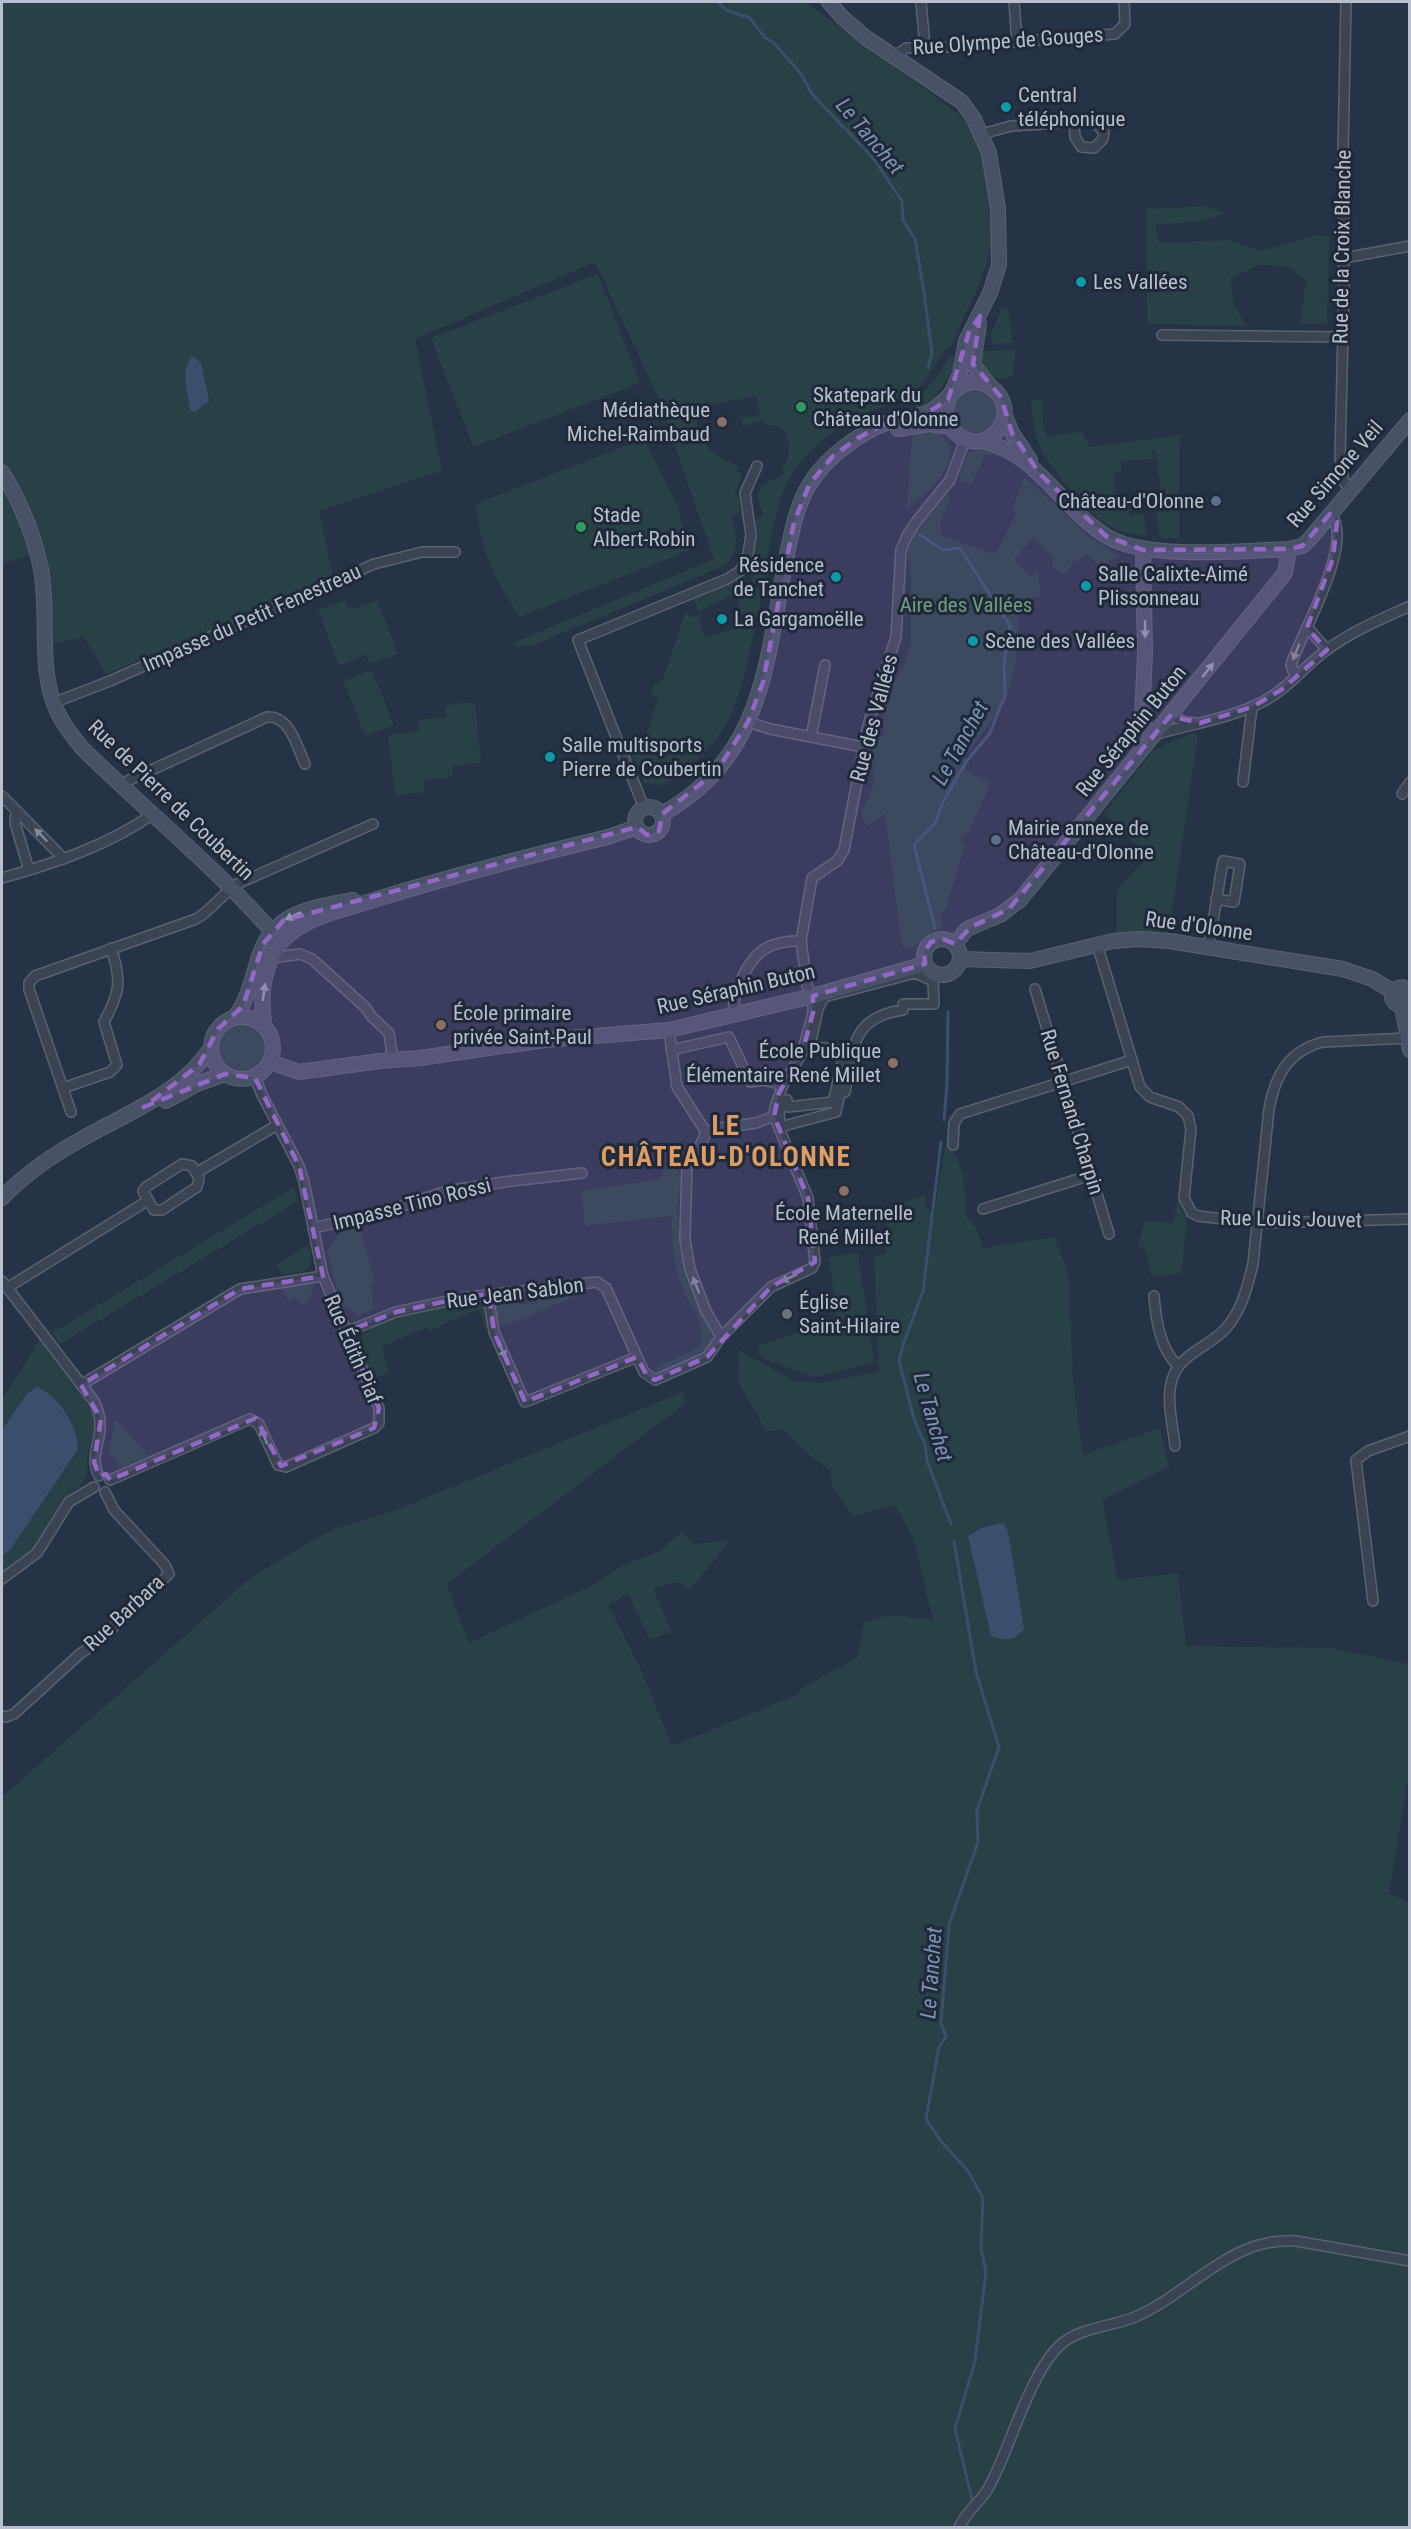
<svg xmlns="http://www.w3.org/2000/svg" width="1411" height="2529" viewBox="0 0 1411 2529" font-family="'Roboto Condensed',sans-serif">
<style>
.green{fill:#284146}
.water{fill:#3a4e6e}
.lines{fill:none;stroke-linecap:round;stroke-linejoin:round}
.stream{stroke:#3a4e6e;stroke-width:3}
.street-casing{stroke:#596271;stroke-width:12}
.secondary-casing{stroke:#596271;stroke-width:16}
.street{stroke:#3a4454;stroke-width:9}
.secondary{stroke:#485267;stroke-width:14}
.oneway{fill:#9199aa}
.oneway2{fill:#7f8897}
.marked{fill:#9367c5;fill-opacity:0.2;stroke:#9367c5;stroke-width:4.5;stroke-dasharray:12 8;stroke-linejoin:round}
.culture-dot{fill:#0f9aa8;stroke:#1f293a;stroke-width:2}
.leisure-dot{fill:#2e9e5b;stroke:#1f293a;stroke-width:2}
.education-dot{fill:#8d6e63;stroke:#1f293a;stroke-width:2}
.service-dot{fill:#5c6f8a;stroke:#1f293a;stroke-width:2}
.worship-dot{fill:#6b7280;stroke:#1f293a;stroke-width:2}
.labels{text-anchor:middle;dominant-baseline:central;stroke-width:6;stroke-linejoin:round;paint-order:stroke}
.street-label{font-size:21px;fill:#b8bfce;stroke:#1f293a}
.poi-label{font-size:21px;fill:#b8bfce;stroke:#1f293a;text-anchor:start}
.park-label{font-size:21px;fill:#6ea07b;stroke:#1f293a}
.water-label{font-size:22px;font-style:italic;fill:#7d93b6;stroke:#1f293a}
.district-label{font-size:27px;font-weight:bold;letter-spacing:1.5px;fill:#dd9d64;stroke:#1f293a}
</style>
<rect width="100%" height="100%" fill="#263245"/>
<g class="green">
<path d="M2,2H806L956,112C961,117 968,122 972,128C994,163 999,224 987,262C979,291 962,318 951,346L947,348C934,365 926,386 907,397C894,405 878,408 864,414C839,426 813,444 797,467C772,501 771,546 763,585L753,582L747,569C757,552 756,538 753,520L761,517L763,513C752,487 761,485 784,474L781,469C788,462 789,456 789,447C788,431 782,425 765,425L763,420L743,427L741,419L760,414L756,396L700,407C689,442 711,453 738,466L737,472L742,475L735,494L739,498L740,511L732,518C737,535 739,550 726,565L531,646H514L515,642L714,559L657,395L595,262L415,339L442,471L319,511L333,577L106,674L84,637L54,644L46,551L2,564Z"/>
<polygon points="1204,206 1225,213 1202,221 1156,225 1159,243 1228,240 1262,251 1315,235 1329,236 1327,324 1300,324 1306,281 1288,266 1259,265 1230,278 1234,304 1246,326 1147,324 1146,209"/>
<polygon points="598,274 640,383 473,447 431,338"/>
<polygon points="1002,307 1008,308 1013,343 994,344 990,336"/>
<path d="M1016,350L1013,375C1001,385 990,376 980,367L979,351Z"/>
<polygon points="950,356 954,356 953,372 941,388 933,399 916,409 918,397 934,381"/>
<circle cx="975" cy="411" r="22"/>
<path d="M1042,399L1043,422L1047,436L1083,432L1089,447L1181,435L1179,455V539L1160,538L1156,512L1166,511V489L1161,488L1155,449L1151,451L1155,459L1121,461V471L1113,473L1117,500L1127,499L1130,515L1144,514L1147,536C1134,534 1122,533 1111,527C1086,512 1042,461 1035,434C1033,423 1033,412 1031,401Z"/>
<path d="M935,430L948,443C958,469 925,494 907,509L912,434L914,431Z"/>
<polygon points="644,439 679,508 688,551 519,617 494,574 483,546 475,504"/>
<polygon points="982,447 1003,450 1000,456 985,455 972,484 961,481 960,472 968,453"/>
<path d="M1025,477L1092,539L1120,556L1119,559L1110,560L1108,571L1104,565H1099L1086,554L1081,559L1073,562L1067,573L1062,574L1052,568L1053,557L1033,538L1014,560L1032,577L1037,572L1039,573L1040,597L1033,598V601L1021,603L1015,665L1006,701L966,756L965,771L991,783L969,831L959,840L965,844L946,909L941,912L943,929L933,931L911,949L903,946L900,932L885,813L867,827L861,813C866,801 875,789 874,776C873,764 869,757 872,746L877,747L878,738L884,736L883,709L886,692L904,668L908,649L911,646V573L907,553L912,539L948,493L950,498L941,520V535L993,554L997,551L1016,513L1013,506Z"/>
<polygon points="743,576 747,580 746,587 742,591 699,611 693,599"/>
<polygon points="753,587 763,590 758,615 745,622 736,599 748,592"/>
<polygon points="345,600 350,610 377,600 398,654 370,664 366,655 339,666 318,610"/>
<path d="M686,611L690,617L698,615L705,638L756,622C738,702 737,737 664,785L644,783L631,752L642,747L659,695L650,697L654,684L663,680Z"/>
<polygon points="372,670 394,725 365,736 343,681"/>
<polygon points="475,702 481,763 452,766 453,777 424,780 425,792 395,795 388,735 419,731 418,720 446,717 445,705"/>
<polygon points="1193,732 1198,734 1169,933 1117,932 1117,890 1144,861 1146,854 1104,813 1154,750"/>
<circle cx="242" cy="1047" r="25"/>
<path d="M946,1141C963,1160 967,1192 966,1216L977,1229L983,1248L1054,1237L1069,1276L1073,1381L1083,1455L1160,1428L1169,1467L1102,1500L1118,1580L1178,1573L1186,1646L1331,1648L1409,1664V1773L1389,1894L1410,1902L1409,2527H2V1797L248,1580L309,1542L336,1528L394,1511L683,1392L686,1403L447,1584L469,1643L597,1583L621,1566L659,1552L681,1532L694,1544L730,1540L690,1590L679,1582L653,1588L672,1632L650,1640L628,1594L608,1605L639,1665L672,1746L799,1694L800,1689L857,1658L864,1622L891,1615L933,1620L913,1538L895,1505L853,1516L833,1488L830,1470L809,1455L783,1430L766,1431L738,1381L739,1350L794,1381L822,1383L879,1371L874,1256L886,1253L884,1240L889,1239L885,1213L875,1214V1211L926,1195V1205L934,1215Z"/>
<path d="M665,1169H674L679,1172L681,1178L677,1211L685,1270L714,1341C700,1358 677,1365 657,1373L655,1368L698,1348C711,1329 689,1305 682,1287C673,1265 673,1239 671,1216L585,1226L581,1191L661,1179Z"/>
<polygon points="294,1187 297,1202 60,1344 52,1333"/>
<polygon points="1178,1199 1182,1211 1187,1216 1182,1273 1152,1277 1145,1250 1138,1246 1145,1221 1173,1223"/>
<polygon points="360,1227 375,1283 371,1285 374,1308 357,1317 352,1310 341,1306 327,1251 341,1231"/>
<polygon points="308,1245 311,1256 310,1267 303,1272 283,1274 276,1265"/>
<polygon points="858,1253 874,1362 815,1377 761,1358 758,1346 837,1319 829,1257"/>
<polygon points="314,1284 309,1300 301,1305 295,1297 289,1301 280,1287"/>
<polygon points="569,1290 584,1293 507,1325 499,1326 495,1301 497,1298 514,1296 516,1305 537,1302 536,1294"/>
<path d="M482,1300L487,1302L488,1331L478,1309L429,1331L427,1327L382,1347L389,1373L373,1379L359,1342C369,1314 455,1304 482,1300Z"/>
<polygon points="41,1340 95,1413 97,1429 87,1458 87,1475 83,1483 68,1495 29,1555 2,1575 2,1399 32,1353 34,1346"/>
<polygon points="116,1419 148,1456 119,1468 114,1457 108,1454"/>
</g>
<g class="water">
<path d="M193,356L201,363L209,401L195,412L191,411C188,395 179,369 193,356Z"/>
<path d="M37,1387C59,1396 77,1425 78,1449L10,1550L2,1556V1430L27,1394Z"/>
<path d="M1003,1523L1008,1531L1024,1629C1014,1641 1006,1641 991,1636L968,1536L981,1528Z"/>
</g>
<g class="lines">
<g class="stream">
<polyline points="718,2 726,10 750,18 764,37 774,43 801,74 812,94 873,158 902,201 903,220 915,239 924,293 932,353 928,368"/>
<polyline points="920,535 943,550 960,548 1010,626 1004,662 1005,695 990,733 966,762 943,802 935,823 914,845 935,928"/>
<polyline points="944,1120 947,1083 948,1012"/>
<polyline points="941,1142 923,1291 904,1342 899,1361 915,1422 925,1444 927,1461 951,1524"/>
<polyline points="954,1541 976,1672 999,1747 977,1810 978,1842 949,1925 941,2023 946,2037 939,2047 926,2119 940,2140 968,2171 983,2198 981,2248 986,2272 975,2361 955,2429 972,2499"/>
</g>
<g class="street-casing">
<g id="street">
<polyline points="921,2 925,47"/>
<polyline points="1014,2 1017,42"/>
<polyline points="1346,2 1343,154 1344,288 1340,458 1344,482 1350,489"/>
<polyline points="895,56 906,48 935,48 1115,34 1125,24 1124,2"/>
<polyline points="982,134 1011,126 1093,121 1104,132 1103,139 1094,148 1081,147 1075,137 1074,122"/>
<polyline points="1344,258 1410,246"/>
<polyline points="1162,335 1341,337"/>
<polyline points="1307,627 1327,650"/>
<path d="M1295,677L1291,665L1293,659C1304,630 1356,538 1330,514"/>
<polyline points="53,703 110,681 374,564 422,552 455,552"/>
<polyline points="1171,715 1185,722 1195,723"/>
<polyline points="748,722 770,729 863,747"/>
<path d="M1154,735C1190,724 1230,719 1264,701C1287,689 1304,667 1324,652C1350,632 1381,619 1410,606"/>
<polyline points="811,737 825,665"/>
<polyline points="1243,782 1252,707"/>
<path d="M121,784L267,717C290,715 297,747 305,764"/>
<polyline points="1402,794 1410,782"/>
<polyline points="2,796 64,859"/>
<polyline points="644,808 578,640 727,579 740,571 748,554 751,535 745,493 757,466"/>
<polyline points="16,813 15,823 29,870"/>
<path d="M2,878C55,863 107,846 153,814"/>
<polyline points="1097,944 1140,1087 1150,1097 1179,1107 1188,1116 1191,1129 1184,1198 1192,1213 1198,1216 1258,1223 1410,1219"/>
<path d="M1208,947C1214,919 1218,890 1223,861L1240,864L1234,902L1216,899"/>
<polyline points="272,958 300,954 312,959 365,1007 372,1017 389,1033 393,1060"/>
<path d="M915,973L933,981L934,1004H903V1010C851,1017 853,1049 845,1092L840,1093L836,1112L780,1127L779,1113L782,1100H787L788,1107L833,1102L845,1051L810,1046L818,1009L824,997Z"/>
<polyline points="1035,989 1109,1234"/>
<path d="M733,1014C733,1003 736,993 740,983C752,953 768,940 801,941"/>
<polyline points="669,1030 677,1087 706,1132"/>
<polyline points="671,1050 729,1037 750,1082 764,1080 783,1085"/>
<path d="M63,1088L110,1072L117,1065L104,1022C120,992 122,981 111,948"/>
<path d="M71,1112L29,989V983L35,976L196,919C212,910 222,894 237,884L373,824"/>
<polyline points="953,1145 954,1123 960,1114 1132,1060"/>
<polygon points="182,1164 192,1166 199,1178 197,1187 162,1210 154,1210 143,1191 146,1187"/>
<polyline points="196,1173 277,1125"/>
<polyline points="983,1209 1091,1175"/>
<polyline points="313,1228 384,1212 447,1191 504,1182 582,1173"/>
<path d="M2,1281L94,1401C111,1434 86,1452 99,1476"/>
<polyline points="7,1288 147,1201"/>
<polyline points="488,1294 494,1332 525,1402 637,1357"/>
<path d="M1154,1296C1156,1320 1160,1349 1178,1366"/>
<polyline points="346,1332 396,1312 461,1298 597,1282 606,1288 644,1372 655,1380 707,1357 721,1337 771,1287 812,1268 815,1262 808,1198 774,1116 775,1107 783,1085 802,1053 813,1013 813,996 807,986 801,941 812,878 837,861 844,850 868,725 896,637 901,550 907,536 916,522 950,480 965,440"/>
<polyline points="721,1337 706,1311 690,1269 685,1239 687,1162 700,1146 706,1132 714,1129 756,1123 774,1116"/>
<polyline points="81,1385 240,1289 323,1276"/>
<path d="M1175,1446C1173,1425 1165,1397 1173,1377C1180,1356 1204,1348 1220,1334C1240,1317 1247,1289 1253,1264L1269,1109C1275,1076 1288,1051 1323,1042L1408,1038"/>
<polyline points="110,1480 250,1419 259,1424 278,1465 286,1467 374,1428 379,1423 379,1408 323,1276 304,1182 299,1166 262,1095 255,1077"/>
<polyline points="2,1579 37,1553 69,1502 94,1487"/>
<polyline points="1373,1601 1356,1460 1368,1451 1410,1436"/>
<polyline points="2,1716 6,1717 14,1714 81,1653 98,1642 169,1574 165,1565 114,1510 105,1492"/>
<path d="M959,2528C965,2512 981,2502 989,2487C1010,2449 1029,2374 1060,2345C1080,2327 1111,2327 1135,2317C1191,2293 1231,2236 1296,2241L1410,2261"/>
</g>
</g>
<g class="secondary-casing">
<g id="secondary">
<polyline points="829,2 842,17 865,37 962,102 974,119 989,153 998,208 999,265 990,293 966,341 960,374 952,392"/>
<polyline points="979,324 973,364 989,385"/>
<polyline points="1005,416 1012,433 1030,460"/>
<polyline points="898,429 929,424 950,427"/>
<path d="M982,441C1039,454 1061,509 1108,537C1147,560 1242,551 1289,549L1302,546L1308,541L1410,420"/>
<path d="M2,472C20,501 34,535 41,569C49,613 39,659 53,701C59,719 70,733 82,748C148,813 221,871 281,942"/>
<polyline points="1143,550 1145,653 1142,718 1145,727 1154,735"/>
<circle cx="649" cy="821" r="14"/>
<path d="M662,814C762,759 766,665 785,564C791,536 795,507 811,482C827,457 860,432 889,422C903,417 919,418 932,410C946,402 953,387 968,383C992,377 1013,403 1001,425C984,458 937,437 948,400"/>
<circle cx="942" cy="957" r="18"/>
<polyline points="955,944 967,929 1000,915 1020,900 1285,573 1289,549"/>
<polyline points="960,959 1030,961 1113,941 1140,939 1169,941 1343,969 1372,979 1394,992"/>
<path d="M1410,991C1402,984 1393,988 1392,998L1395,1003L1401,1006L1410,1002"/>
<polyline points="1402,1006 1410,1050"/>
<circle cx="242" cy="1048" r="31"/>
<path d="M234,1018C247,1001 251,983 257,963C270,913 308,908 353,900"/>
<path d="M265,1027C259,999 263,961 283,940C307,916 343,910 374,900C451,876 529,856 608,837L637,827"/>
<polyline points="270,1062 299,1072 380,1061 420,1058 545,1040 669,1030 813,996 925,964"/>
<polyline points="166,1101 197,1084 225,1074"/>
<path d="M2,1198C24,1175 51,1156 80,1140C128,1112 178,1096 211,1048"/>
</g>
</g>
<use href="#street" class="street"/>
<use href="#secondary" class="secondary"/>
</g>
<defs><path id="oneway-solid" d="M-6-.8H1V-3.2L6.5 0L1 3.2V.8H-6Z" transform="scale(1.5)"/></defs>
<g class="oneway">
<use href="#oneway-solid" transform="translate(1145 629) rotate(90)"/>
<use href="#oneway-solid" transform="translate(1208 670) rotate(-51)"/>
<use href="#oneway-solid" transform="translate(293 916) rotate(155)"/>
<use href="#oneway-solid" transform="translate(264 992) rotate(-82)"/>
</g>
<g class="oneway2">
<use href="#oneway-solid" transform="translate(1296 652) rotate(112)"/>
<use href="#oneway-solid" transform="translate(41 835) rotate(-134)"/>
<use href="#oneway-solid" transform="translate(789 1278) rotate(156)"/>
<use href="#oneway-solid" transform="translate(696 1285) rotate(-111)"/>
<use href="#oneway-solid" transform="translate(502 1350) rotate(65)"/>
<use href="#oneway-solid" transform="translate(264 1436) rotate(-113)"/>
</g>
<path class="marked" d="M980,316L973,364L1001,397L1012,433L1040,474L1106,536L1143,550L1289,549L1302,546L1330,514L1337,522L1333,558L1307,628L1327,650L1281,690L1252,707L1200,723L1170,716L1009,909L971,927L955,944L943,939L931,942L924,952L925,964L813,996V1013L802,1053L779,1093L774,1116L808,1198L815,1262L771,1287L707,1357L655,1380L647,1376L637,1357L525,1402L494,1332L489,1294L461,1298L396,1312L346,1332L379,1408L374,1428L281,1466L256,1418L110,1480L106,1474L99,1476L94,1462L101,1419L81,1385L240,1289L323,1276L299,1166L255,1078L225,1074L144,1107L199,1065L218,1029L243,1006L263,944L284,920L637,827L647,835L659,831L662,814L716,772L748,722L763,682L794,522L810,483L833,456L858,438L888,422L925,414L948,400L969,332Z"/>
<g class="culture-dot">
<circle cx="1006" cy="107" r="6"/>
<circle cx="1081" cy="282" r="6"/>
<circle cx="836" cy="577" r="6"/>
<circle cx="1086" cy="586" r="6"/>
<circle cx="722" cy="619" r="6"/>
<circle cx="973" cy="641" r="6"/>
<circle cx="550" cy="757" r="6"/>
</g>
<g class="leisure-dot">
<circle cx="801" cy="407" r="6"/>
<circle cx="581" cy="527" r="6"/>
</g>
<g class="education-dot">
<circle cx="722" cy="422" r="6"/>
<circle cx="441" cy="1025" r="6"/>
<circle cx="893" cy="1063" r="6"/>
<circle cx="844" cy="1191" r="6"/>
</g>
<g class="service-dot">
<circle cx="1216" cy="501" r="6"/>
<circle cx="996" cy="840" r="6"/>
</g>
<circle class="worship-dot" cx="787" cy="1314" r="6"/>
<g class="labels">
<g class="street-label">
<text transform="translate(1008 41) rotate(-4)">Rue Olympe de Gouges</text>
<text transform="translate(1342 247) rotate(-89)">Rue de la Croix Blanche</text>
<text transform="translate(1335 474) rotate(-49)">Rue Simone Veil</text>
<text transform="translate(252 618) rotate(-24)">Impasse du Petit Fenestreau</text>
<text transform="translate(874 718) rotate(-75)">Rue des Vallées</text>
<text transform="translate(1131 731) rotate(-51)">Rue Séraphin Buton</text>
<text transform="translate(171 800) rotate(44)">Rue de Pierre de Coubertin</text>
<text transform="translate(1199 926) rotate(8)">Rue d'Olonne</text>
<text transform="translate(736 989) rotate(-13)">Rue Séraphin Buton</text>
<text transform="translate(1072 1112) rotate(73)">Rue Fernand Charpin</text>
<text transform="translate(412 1204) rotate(-14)">Impasse Tino Rossi</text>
<text transform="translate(1291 1219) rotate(1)">Rue Louis Jouvet</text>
<text transform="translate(515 1293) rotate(-7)">Rue Jean Sablon</text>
<text transform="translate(353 1349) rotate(67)">Rue Édith Piaf</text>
<text transform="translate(124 1613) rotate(-43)">Rue Barbara</text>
</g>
<g class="poi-label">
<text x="1018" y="95">Central<tspan x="1018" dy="24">téléphonique</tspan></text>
<text x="1093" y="282">Les Vallées</text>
<text x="813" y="395">Skatepark du<tspan x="813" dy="24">Château d'Olonne</tspan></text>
<text x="710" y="410" text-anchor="end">Médiathèque<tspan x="710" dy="24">Michel-Raimbaud</tspan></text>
<text x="1204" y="501" text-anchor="end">Château-d'Olonne</text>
<text x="593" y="515">Stade<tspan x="593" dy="24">Albert-Robin</tspan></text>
<text x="824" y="565" text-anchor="end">Résidence<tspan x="824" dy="24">de Tanchet</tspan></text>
<text x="1098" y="574">Salle Calixte-Aimé<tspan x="1098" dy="24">Plissonneau</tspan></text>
<text x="734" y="619">La Gargamoëlle</text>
<text x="985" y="641">Scène des Vallées</text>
<text x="562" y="745">Salle multisports<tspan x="562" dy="24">Pierre de Coubertin</tspan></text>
<text x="1008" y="828">Mairie annexe de<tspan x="1008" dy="24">Château-d'Olonne</tspan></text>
<text x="453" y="1013">École primaire<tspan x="453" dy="24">privée Saint-Paul</tspan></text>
<text x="881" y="1051" text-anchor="end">École Publique<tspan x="881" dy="24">Élémentaire René Millet</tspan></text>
<text x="844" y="1213" text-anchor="middle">École Maternelle<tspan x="844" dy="24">René Millet</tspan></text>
<text x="799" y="1302">Église<tspan x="799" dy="24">Saint-Hilaire</tspan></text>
</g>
<g class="park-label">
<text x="966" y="605">Aire des Vallées</text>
</g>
<g class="water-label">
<text transform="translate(870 136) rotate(50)">Le Tanchet</text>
<text transform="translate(960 743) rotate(-61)">Le Tanchet</text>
<text transform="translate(933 1417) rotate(74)">Le Tanchet</text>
<text transform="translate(931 1973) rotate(-86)">Le Tanchet</text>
</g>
<g class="district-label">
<text x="726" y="1126">LE<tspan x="726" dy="31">CHÂTEAU-D'OLONNE</tspan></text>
</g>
</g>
<rect width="1411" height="2529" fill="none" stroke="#b8bfce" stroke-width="6"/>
</svg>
